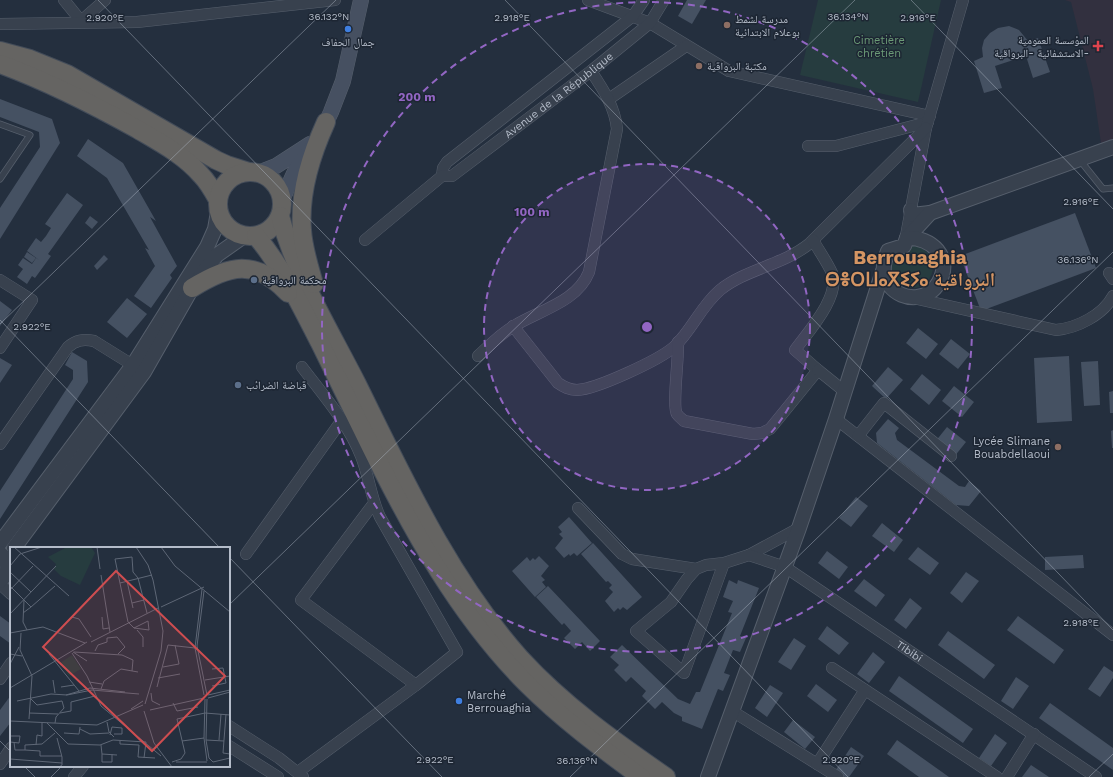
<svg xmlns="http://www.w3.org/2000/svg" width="1113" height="777" viewBox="0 0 1113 777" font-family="'Work Sans','Noto Naskh Arabic','Noto Sans Tifinagh',sans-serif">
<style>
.medical{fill:#32303f}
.green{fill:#263c3f}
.building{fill:#455162}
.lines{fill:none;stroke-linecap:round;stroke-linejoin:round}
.service-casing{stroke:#565f6c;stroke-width:7}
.minor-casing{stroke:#565f6c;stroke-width:12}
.tertiary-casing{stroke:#565f6c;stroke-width:16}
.secondary-casing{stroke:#565f6c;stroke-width:16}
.trunk-casing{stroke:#434c59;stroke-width:20}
.service{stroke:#38414e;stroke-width:5.5}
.minor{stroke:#38414e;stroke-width:11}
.tertiary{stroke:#38414e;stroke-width:14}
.secondary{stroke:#465061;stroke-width:15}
.trunk{stroke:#656462;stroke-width:18}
.ticks{fill:none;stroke:#b4bcc9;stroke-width:1;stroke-opacity:0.45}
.ring{fill:none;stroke:#9266c3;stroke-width:2;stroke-dasharray:7 5}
.education-dot{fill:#8d6e63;stroke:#1d2633;stroke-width:1.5}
.shop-dot{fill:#3f7fe0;stroke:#1d2633;stroke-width:1.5}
.health-dot{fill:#e0444e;stroke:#1d2633;stroke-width:1.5}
.service-dot{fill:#5c6f8a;stroke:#1d2633;stroke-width:1.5}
.labels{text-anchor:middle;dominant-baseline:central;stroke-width:3;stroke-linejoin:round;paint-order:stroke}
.poi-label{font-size:11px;fill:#b4bcc9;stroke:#1d2633;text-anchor:start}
.park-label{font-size:11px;fill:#6b9a76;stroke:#1d2633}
.street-label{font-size:11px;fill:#b4bcc9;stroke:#1d2633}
.town-label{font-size:19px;font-weight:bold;fill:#d59563;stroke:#1d2633}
.inset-road{fill:none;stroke:#5e6776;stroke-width:1}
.view{fill:#ce4d50;fill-opacity:0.15;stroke:#ce4d50;stroke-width:2}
.inset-edge{fill:none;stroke:#b4bcc9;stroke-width:2}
.ticks-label{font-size:10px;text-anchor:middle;fill:#b4bcc9;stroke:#1d2633;stroke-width:3;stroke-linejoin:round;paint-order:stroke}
.centre{fill:#9266c3;stroke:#1d2633;stroke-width:2}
.ring-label{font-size:12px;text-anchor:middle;font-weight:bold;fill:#9266c3;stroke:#1d2633;stroke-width:3;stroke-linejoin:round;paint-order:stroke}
</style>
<rect width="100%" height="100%" fill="#242f3e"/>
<polygon class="medical" points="1113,0 1113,139 1101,143 1093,89 1071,2 1065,0"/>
<g class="green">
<polygon points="818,0 941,0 918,102 800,75"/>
<circle cx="912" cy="267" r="21"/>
</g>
<g class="building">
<polygon points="687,0 706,0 692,24 678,16"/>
<polygon points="1009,26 1019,30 1028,41 1038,38 1050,72 1033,78 1026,56 995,66 1002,88 984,93 974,61 983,57 982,48 984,40 990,33 998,28"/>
<polygon points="0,99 52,119 60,143 0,239 0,208 40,147 39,132 0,117"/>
<polygon points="88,139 123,163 156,221 150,217 177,266 170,275 172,278 151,308 134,296 155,266 145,248 149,250 107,178 77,156"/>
<polygon points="67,193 83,205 48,254 51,256 35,278 32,276 27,284 17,277 23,269 18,265 23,258 32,264 36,258 39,260 27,251 36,238 41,242 46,236 51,228 45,224"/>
<polygon points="1075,213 1096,268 981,311 960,256"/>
<polygon points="90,216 98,222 92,229 85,223"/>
<polygon points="27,252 36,258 32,263 24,257"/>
<polygon points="104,255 108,259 97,270 94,266"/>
<polygon points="127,298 147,314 127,338 107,322"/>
<polygon points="0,301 12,310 0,326"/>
<polygon points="918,328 938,344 926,359 906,343"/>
<polygon points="951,339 970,354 958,369 939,354"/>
<polygon points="72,352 87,361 88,382 0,519 0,491 73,379 73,370 65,365"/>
<polygon points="1069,356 1072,421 1037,423 1034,358"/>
<polygon points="0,358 12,365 0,383"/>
<polygon points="1098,361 1100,405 1084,406 1081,362"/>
<polygon points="888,367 903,380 886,399 872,386"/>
<polygon points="922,374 941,390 929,405 910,389"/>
<polygon points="954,386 974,402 962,417 942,401"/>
<polygon points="1113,391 1113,413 1110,413 1109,392"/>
<polygon points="888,419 899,428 895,433 897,440 959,486 965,487 969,481 981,491 969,506 956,505 877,443 876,433"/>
<polygon points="947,427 966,442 954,457 935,442"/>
<polygon points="1113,430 1113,448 1112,448 1111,431"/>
<polygon points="856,497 868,506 851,527 839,518"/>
<polygon points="569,517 592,543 577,556 574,553 570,556 569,554 564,558 555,548 563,538 559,534 562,532 558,527"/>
<polygon points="882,523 903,540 894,552 872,536"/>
<polygon points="593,543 642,597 627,610 623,607 620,610 618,608 614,612 605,601 613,592 609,588 612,585 608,581 606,582 581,554"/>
<polygon points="918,547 939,563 930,575 908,559"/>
<polygon points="827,551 848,567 839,579 818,563"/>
<polygon points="1083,555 1084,568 1045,570 1045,557"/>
<polygon points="539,556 549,566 541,576 545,580 542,582 546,587 535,597 512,571 527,557 530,561 533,558 535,560"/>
<polygon points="966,572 979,581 962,603 950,593"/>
<polygon points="864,579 885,595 876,607 854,591"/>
<polygon points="729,580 737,584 738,580 759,588 740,636 746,638 740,652 733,650 724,673 730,675 723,691 718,689 702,729 682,721 682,717 674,713 662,702 655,709 642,696 646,691 631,677 626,682 614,670 619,665 610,657 622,645 678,699 690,704 696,692 700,692 732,613 728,612 733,601 723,597"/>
<polygon points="548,586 600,641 590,651 582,642 575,649 564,638 571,631 564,623 562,625 536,597"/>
<polygon points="910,598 922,608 906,629 894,620"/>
<polygon points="0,616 11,624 11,644 0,636"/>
<polygon points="1018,616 1064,650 1054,664 1007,630"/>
<polygon points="827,626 849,643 839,655 818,639"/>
<polygon points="948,631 995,665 984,679 938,645"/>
<polygon points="794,638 806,646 791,670 778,662"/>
<polygon points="873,652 885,662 869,683 857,674"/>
<polygon points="1104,666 1113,672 1113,678 1100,697 1088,689"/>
<polygon points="899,676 973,729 963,743 889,691"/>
<polygon points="1016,677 1029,686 1013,709 1001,701"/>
<polygon points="816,684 837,700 828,712 807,696"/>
<polygon points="770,685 783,693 767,717 755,708"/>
<polygon points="11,695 11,722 0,736 0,710"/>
<polygon points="1050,703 1113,748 1113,770 1039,718"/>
<polygon points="793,720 815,737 805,749 784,732"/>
<polygon points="995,734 1007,743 991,766 979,758"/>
<polygon points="897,740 949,777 919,777 887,754"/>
<polygon points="851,747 864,756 849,777 845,777 835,771"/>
<polygon points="1031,765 1049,777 1022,777"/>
</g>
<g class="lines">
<g class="service-casing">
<g id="service">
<polyline points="0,124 30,135 0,179"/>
<polyline points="1079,159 1103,189 1113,188"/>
</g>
</g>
<g class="minor-casing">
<g id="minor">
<polyline points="64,0 81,21 105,0"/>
<polyline points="588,0 650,23 729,71 930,116"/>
<polyline points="0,24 137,22 335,0"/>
<polyline points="609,99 686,46"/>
<polyline points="808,146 836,146 928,122"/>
<polyline points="442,176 443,168 447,162 633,16 644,0"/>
<path id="s1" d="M365,240L442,176H452L591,71L650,23L664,0"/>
<polyline points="905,241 926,128 963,0"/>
<polyline points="1109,273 1113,279"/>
<polyline points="0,280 32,300 0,348"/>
<path d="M913,298L1056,330C1077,328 1103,315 1113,296"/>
<path d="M513,326L558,383C564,387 569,390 577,390C597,389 659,360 674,347C692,330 701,306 720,290C746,269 783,265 809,244L926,128"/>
<path d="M678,342C679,357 672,406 677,414C679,417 682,419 684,421L753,434L762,433L770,429L818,370L795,350C808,332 841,296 832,273C827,262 819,251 813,240"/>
<path d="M478,356C490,345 500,334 514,326C540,310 577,302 589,272L617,129C615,107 603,89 591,71"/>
<polyline points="818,370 844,391"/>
<polyline points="836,419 1113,635"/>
<polyline points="858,436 884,403 951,456"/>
<path d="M0,444L68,347C76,340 83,339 94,341L139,369"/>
<polyline points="374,503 301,600 416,685"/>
<polyline points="578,508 622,554 632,559 696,569"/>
<polyline points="246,554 342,420"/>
<polyline points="749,555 799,528"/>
<path id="s2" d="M724,563L706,565L696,569L687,579L671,602L636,631L684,673L724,563L749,555L785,567L1096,777"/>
<polyline points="0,584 11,594"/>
<polyline points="832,668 997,777"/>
<polyline points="0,679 11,663"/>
<polyline points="732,711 838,777"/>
<polyline points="229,726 279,758 303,777"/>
<polyline points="229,746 278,777"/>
<polyline points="0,764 11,748"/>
<polyline points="817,764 865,690"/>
<path d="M298,772L416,685L457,652L380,517C371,498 369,476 361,456C348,423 323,395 302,367"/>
<polyline points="74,777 83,766"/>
<polyline points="1007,777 1034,734"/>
</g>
</g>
<g class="tertiary-casing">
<g id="tertiary">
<polyline points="911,210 912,215 930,213"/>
<polyline points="907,238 930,213 1113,147"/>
<path d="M907,238C931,237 953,257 939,282C929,301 903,302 890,286C881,275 883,264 888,251L904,246Z"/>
<polyline points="0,543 133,365 207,247 215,229 218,212"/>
<polyline points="14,548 144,372 192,288 205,270 217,255 244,236"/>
<path d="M0,553C9,561 10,573 0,581"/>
<polyline points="708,777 799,528 836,419 883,271"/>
</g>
</g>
<g class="secondary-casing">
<g id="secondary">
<polyline points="258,173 276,166 310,144"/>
<polyline points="282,200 296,169 318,140 331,112 343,81 361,0"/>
</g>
</g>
<g class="trunk-casing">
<g id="trunk">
<polyline points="0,51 30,59 67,74 216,160 227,165 249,172"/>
<path d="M0,64C49,82 92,104 137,129C159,142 184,155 201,175C208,182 213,191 218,200"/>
<circle cx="250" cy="204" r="32"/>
<path d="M280,216C296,276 329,329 357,384C404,479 449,578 520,658C563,705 614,741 666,777"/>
<path d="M256,236C283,268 301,306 320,343C337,378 354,412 371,447C413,532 459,615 526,683C561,718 601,748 641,777"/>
<path d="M314,284C309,266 303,248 302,230C299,193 311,155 326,122"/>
<path d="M192,288C229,265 255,258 288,293"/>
</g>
</g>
<use href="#service" class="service"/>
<use href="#minor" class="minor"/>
<use href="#tertiary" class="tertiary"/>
<use href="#secondary" class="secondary"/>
<use href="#trunk" class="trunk"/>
</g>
<path class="ticks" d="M98,0L848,777M505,0L1113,630M911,0L1113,209M0,320L220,548M0,324L336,0M229,557L442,777M229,605L855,0M0,741L11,752M24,766L35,777M51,777L62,766M570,777L1113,252M1089,777L1113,754"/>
<circle cx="647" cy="327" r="163" fill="#9266c3" fill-opacity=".12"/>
<g class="ring">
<circle cx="647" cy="327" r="163"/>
<circle cx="647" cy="327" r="325"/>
</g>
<g class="education-dot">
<circle cx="727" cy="25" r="4"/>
<circle cx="699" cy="66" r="4"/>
<circle cx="1058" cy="447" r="4"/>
</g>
<g class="shop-dot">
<circle cx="348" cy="29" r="4"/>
<circle cx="459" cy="701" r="4"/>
</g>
<path class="health-dot" d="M1096 40h4v4h4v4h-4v4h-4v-4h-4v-4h4z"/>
<g class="service-dot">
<circle cx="254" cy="280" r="4"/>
<circle cx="238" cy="385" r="4"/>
</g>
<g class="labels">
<g class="poi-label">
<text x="735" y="19">مدرسة لشمط<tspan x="735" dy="13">بوعلام الابتدائية</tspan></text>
<text x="1089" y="40" text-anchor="end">المؤسسة العمومية<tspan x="1089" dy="13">الاستشفائية -البرواقية-</tspan></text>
<text x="348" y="42" text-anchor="middle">جمال الحفاف</text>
<text x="707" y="66">مكتبة البرواقية</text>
<text x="262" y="280">محكمة البرواقية</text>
<text x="246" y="385">قباضة الضرائب</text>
<text x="1050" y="441" text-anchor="end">Lycée Slimane<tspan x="1050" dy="13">Bouabdellaoui</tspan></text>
<text x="467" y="695">Marché<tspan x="467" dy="13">Berrouaghia</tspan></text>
</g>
<g class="park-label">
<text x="879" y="40">Cimetière<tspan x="879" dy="13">chrétien</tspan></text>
</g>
<g class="street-label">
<text stroke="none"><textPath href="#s1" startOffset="244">Avenue de la République</textPath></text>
<text stroke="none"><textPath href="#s2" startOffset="511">Tibibi</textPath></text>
</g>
<g class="town-label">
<text x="910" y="257">Berrouaghia<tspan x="910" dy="22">ⴱⴻⵔⵡⴰⴳⵉⵢⴰ البرواقية</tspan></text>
</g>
</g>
<g transform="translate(10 547)">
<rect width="220" height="220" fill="#242f3e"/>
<path d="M57,0H81L85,6L70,38L51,29L44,22L46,17L38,10ZM62,108L71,122L59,129L50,116Z" fill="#263c3f"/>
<path class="inset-road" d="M4,0L59,49M87,0L90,22M126,0L138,18L143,33L153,84L151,104L135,157M151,0L165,19L220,65M0,19L10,7L32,0M0,25L21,45M91,28L100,85M117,34L123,61M110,36L142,28M0,39L21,60L13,66M192,42L185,101L194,148M0,43L23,19M194,44L187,99L197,148M14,53L13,75L17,83M122,56L134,53M21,60L45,39M151,60L194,40M0,67L46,19M92,70L93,82L99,81M59,73L62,70L69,72L81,90M124,81L139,83L138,74L124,81L118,75L105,12L122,10L123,25L128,31L137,66M127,83L133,90V100M0,86L33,80L75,96M11,86L10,103L22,129L19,172M81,95L148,61M85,104L88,98L97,95V91L107,90L115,100L108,107M63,105L77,114M64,105L112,108L123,113L122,124M62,106L77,129L91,159L151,209M0,107L12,109M39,107L69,144M0,117L9,100M153,120L169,117L165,98M202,122L213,121L216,136L202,139M148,131L170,127M43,133L45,146M195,133L220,129M79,135L92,137M51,140L64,138M147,140L158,98L185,101M0,141L77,95M91,142L94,134L111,122L128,125M141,146L142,154L150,158M56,148L80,141L115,145M198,148L220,143M20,151L27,158L52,154L54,161L46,170L45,176M198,151L220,145M195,152L194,191L197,214M197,152L196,193L199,211L203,215L220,211M7,154L41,147L57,148L82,143L129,147M163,156L167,164L188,160M121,162L133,154M140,163L194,151M134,164L144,196L162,220M19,166L48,167M50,166L61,164V155L85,149M216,167L213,206L220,207M0,174L87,178L133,158M97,175L99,185L104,190M37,176L58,197L90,198L103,193L136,195L134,211M70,182L80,187L99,186M54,186L69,187L70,180M100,188L102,180L112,181V187H104M0,189H10L9,196L0,195M47,191L52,210V218L49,220M196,193L214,194M209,193L211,167M110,194V197L129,198L128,210L145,211M172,194L194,191M4,195L5,203H15V198L32,197L45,186M26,198L27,188L32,189V176M91,198L92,207L107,208M15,203L30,204V209H52M92,207V215H102V207M0,212L52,216M162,215L171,212L175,206L167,172L195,166L220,168M166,215H197"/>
<path class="view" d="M106,24L215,129L142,204L33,100Z"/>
<rect width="220" height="220" class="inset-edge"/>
</g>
<g class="ticks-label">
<text x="329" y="20">36.132°N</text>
<text x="848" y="20">36.134°N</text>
<text x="105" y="21">2.920°E</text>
<text x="512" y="21">2.918°E</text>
<text x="918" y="21">2.916°E</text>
<text x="1081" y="205">2.916°E</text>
<text x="1078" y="263">36.136°N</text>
<text x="32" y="330">2.922°E</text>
<text x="1081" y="626">2.918°E</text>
<text x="435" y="763">2.922°E</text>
<text x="841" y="763">2.920°E</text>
<text x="577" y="764">36.136°N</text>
</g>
<circle cx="647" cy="327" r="6" class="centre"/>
<g class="ring-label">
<text x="417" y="101">200 m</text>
<text x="532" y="216">100 m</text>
</g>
</svg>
